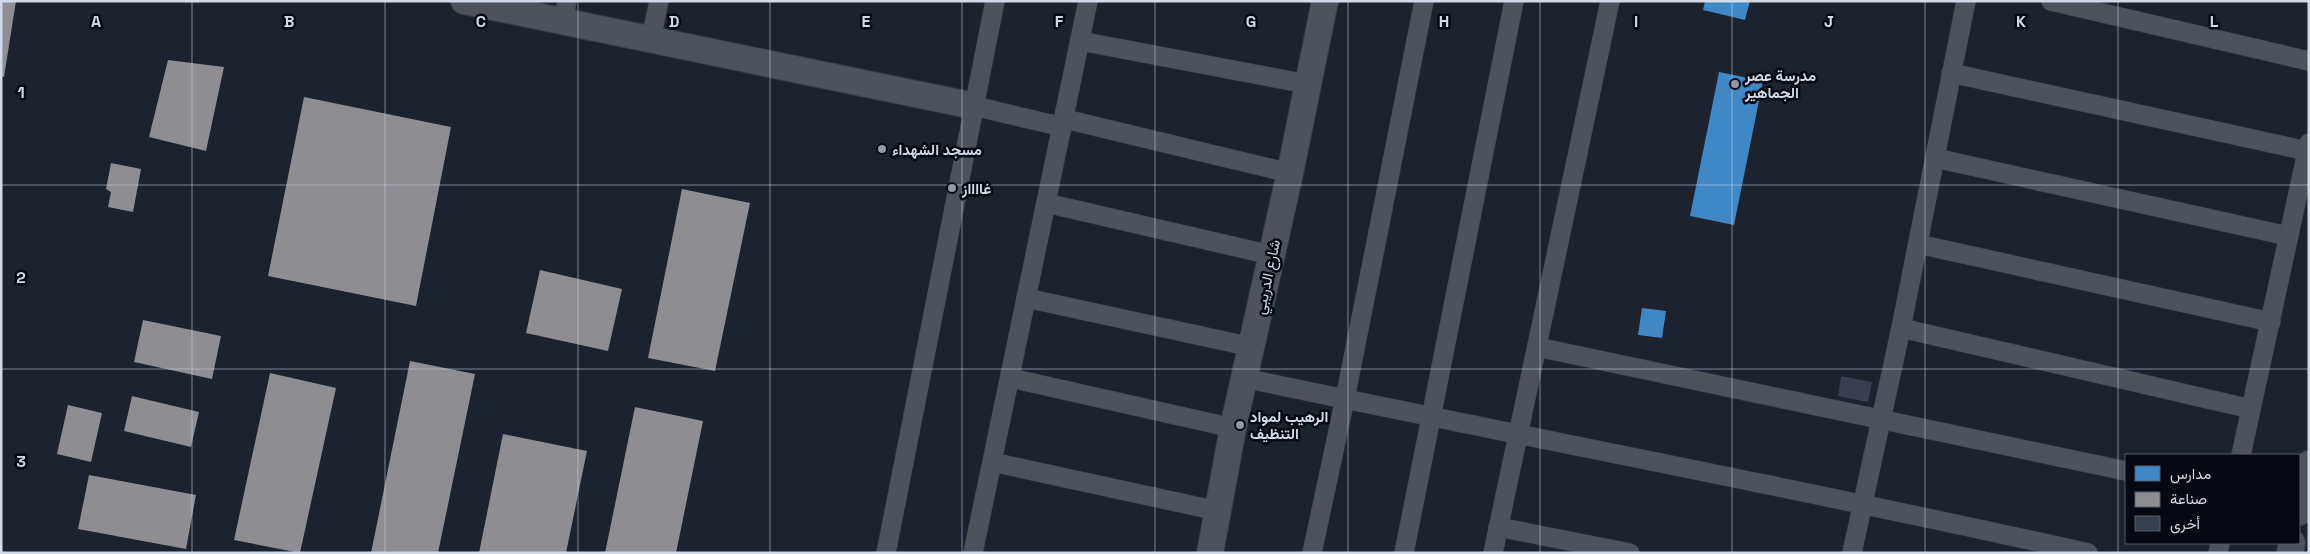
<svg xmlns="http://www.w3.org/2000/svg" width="2310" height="554" viewBox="0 0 2310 554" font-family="'Space Grotesk',Vazirmatn,sans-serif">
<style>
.schools{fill:#3f88c5}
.industry{fill:#8d8d92}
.building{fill:#383f51}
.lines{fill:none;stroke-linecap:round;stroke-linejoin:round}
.street-casing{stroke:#393d49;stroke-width:20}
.secondary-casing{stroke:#393d49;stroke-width:28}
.street{stroke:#4d525b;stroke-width:19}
.secondary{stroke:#4d525b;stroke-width:26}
.grid{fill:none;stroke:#d2d9e9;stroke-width:1;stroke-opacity:0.55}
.poi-dot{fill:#9399a8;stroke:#060913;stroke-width:2}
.labels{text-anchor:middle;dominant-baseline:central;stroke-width:5;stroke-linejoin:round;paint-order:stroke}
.poi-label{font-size:15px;font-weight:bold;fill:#d2d9e9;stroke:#060913;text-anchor:start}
.street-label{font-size:15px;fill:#d2d9e9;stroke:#060913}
.grid-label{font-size:16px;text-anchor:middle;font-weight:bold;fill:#d2d9e9;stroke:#060913;stroke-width:5;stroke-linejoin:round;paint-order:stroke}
</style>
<rect width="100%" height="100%" fill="#1d222f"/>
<g class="schools">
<polygon points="1705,1 1750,1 1745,20 1703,10"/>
<polygon points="1719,72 1763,81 1734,225 1690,216"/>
<polygon points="1642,308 1666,311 1662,338 1638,335"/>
</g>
<g class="industry">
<polygon points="1,1 16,1 4,77 1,76"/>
<polygon points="168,60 224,67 206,151 149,137"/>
<polygon points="304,97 451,127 416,306 268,276"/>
<polygon points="111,163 141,169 133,212 108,207 111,192 106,189"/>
<polygon points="682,189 750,203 715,371 648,358"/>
<polygon points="540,270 622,289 608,351 526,333"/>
<polygon points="143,320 221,336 212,379 134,362"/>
<polygon points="410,361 475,374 438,553 371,553"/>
<polygon points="270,373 336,388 300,553 234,540"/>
<polygon points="132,396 199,412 191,447 124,431"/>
<polygon points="68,405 102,413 91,462 57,454"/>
<polygon points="635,407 703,421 676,553 605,553"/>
<polygon points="503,434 587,451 566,553 479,553"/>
<polygon points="89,475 196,495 186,549 78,529"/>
</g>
<polygon class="building" points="1841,376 1872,382 1868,402 1838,396"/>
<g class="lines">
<g class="street-casing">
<g id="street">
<polyline points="2051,1 2309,61"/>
<polyline points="563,21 567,1"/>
<polyline points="651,39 659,1"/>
<polyline points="1080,41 1307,84"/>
<polyline points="1951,73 2307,151"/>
<polyline points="974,106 1063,127"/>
<polyline points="1065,119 1290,173"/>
<polyline points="1935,158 2288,236"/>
<polyline points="1046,203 1271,255"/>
<polyline points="1918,244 2271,322"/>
<polyline points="1026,298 1252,347"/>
<polyline points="1901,328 2251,409"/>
<polyline points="1537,347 2126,471"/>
<polyline points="1010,378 1233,428"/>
<path d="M1244,378C1525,437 1808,490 2088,553"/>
<polyline points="2241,455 2309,143"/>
<polyline points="992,462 1218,511"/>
<polyline points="1498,527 1630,553"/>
<polyline points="886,553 995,1"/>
<polyline points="973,553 1088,1"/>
<polyline points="1312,553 1345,399 1424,1"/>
<polyline points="1404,553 1514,1"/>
<polyline points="1493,553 1610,1"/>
<polyline points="1852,553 1901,328 1966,1"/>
<polyline points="2218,553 2220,543"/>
</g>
</g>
<g class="secondary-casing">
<g id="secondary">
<polyline points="464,1 974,106"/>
<polyline points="2299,512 2309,464"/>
<polyline points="1210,553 1233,428 1290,173 1325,1"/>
<polyline points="2290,553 2292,543"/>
</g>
</g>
<use href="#street" class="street"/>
<use href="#secondary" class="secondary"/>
</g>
<path class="grid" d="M192,1V553M385,1V553M578,1V553M770,1V553M962,1V553M1155,1V553M1348,1V553M1540,1V553M1732,1V553M1925,1V553M2118,1V553M1,185H2309M1,369H2309"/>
<g class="poi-dot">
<circle cx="1735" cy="84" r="5"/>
<circle cx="882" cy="149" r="5"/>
<circle cx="952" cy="188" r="5"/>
<circle cx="1240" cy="425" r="5"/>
</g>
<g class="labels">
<g class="poi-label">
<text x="1745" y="75">مدرسة عصر<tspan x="1745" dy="17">الجماهير</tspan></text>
<text x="892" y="149">مسجد الشهداء</text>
<text x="962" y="188">غااااز</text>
<text x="1250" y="416">الرهيب لمواد<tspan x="1250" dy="17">التنظيف</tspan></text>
</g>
<g class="street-label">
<text transform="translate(1267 277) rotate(-78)">شارع الدريبي</text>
</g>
</g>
<g class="grid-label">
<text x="96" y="27">A</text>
<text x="289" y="27">B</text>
<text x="481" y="27">C</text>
<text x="674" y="27">D</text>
<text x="866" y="27">E</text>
<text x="1059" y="27">F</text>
<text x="1251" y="27">G</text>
<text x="1444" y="27">H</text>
<text x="1636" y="27">I</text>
<text x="1829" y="27">J</text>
<text x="2021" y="27">K</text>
<text x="2214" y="27">L</text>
<text x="21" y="98">1</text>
<text x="21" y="283">2</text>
<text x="21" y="467">3</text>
</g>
<rect width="2310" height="554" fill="none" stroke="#d2d9e9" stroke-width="5"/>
<rect x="2125" y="454" width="175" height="90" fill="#060913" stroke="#585c69"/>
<rect x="2135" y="466" width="25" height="15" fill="#3f88c5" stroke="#585c69"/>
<text x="2170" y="479" font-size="15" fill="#d2d9e9">مدارس</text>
<rect x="2135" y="492" width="25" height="15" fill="#8d8d92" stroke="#585c69"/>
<text x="2170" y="504" font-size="15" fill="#d2d9e9">صناعة</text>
<rect x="2135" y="516" width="25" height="15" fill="#383f51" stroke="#585c69"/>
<text x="2170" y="529" font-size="15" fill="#d2d9e9">أخرى</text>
</svg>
